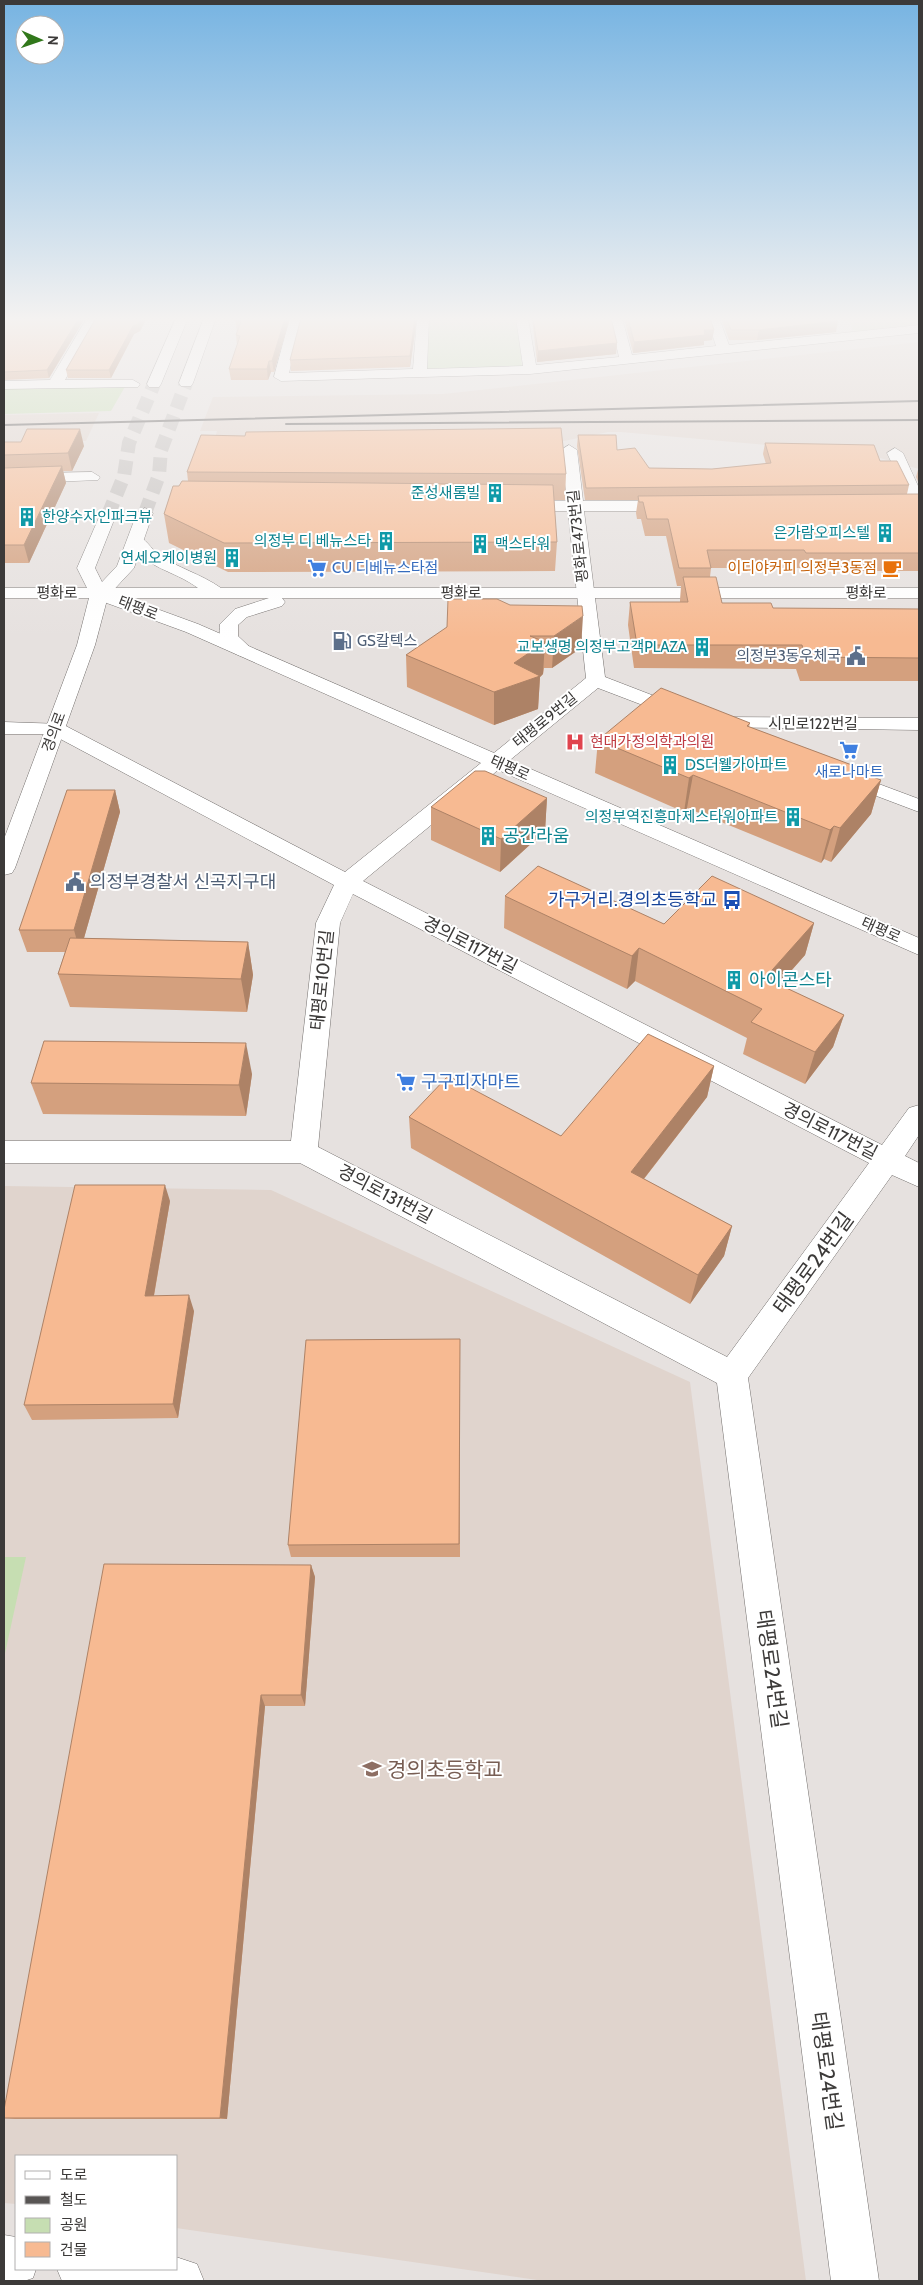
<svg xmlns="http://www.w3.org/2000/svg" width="923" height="2285" viewBox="0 0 923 2285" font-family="Cabin,'Noto Sans KR',sans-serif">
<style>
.built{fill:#e0d4cd}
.green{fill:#c6deb2}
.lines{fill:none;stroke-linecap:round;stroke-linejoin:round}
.tertiary-tunnel{stroke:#c4c0be;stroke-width:14;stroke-dasharray:14 8;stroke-linecap:butt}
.minor-casing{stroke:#736f6d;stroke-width:1}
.tertiary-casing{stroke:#736f6d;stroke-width:1}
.secondary-casing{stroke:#736f6d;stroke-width:1}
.minor{fill:#fff;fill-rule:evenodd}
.tertiary{fill:#fff;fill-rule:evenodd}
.secondary{fill:#fff;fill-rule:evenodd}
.rail{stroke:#585554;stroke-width:2}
.wall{fill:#d4a07e}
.shaded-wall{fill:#ad8266}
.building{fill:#f7ba92;stroke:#ad8266}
.labels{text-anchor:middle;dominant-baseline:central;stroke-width:4;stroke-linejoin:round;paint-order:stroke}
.far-culture-label{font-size:15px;fill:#0d838f;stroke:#fff;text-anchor:end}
.far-street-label{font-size:15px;fill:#3c3a39;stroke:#fff}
.far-shop-label{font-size:15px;fill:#366cbe;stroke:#fff;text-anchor:start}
.far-food-label{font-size:15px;fill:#c56008;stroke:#fff;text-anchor:end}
.far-service-label{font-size:15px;fill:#4e5e75;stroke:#fff;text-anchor:start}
.far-health-label{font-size:15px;fill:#be3a42;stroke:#fff;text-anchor:start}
.culture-label{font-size:18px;fill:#0d838f;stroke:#fff;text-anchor:start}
.service-label{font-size:18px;fill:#4e5e75;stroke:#fff;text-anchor:start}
.transit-label{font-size:18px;fill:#164399;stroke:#fff;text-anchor:end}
.street-label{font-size:18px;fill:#3c3a39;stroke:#fff}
.shop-label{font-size:18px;fill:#366cbe;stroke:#fff;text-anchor:start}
.near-street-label{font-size:21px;fill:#3c3a39;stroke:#fff}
.near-education-label{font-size:21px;fill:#785e54;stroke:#fff;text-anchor:start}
</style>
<rect width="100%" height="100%" fill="#e6e1df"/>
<g class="built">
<polygon points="919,342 919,469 866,454 621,432 608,432 544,445 211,453 217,431 200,431 213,397 443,394"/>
<polygon points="99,413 86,441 4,442 4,415"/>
<polygon points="4,1186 271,1190 690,1382 806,2281 544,2281 176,2228 176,2156 16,2156 16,2204 4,2203"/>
</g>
<g class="green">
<polygon points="428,318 518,318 522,367 425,369"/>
<polygon points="847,318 919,318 919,324 858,331 853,330"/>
<polygon points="126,385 111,411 4,414 4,388"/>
<polygon points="4,1557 26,1557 4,1658"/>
</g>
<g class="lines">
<g class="tertiary-tunnel">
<polyline points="145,513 159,475 161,450 186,383"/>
<polyline points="108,515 124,476 129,443 154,384"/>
</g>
<g class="minor-casing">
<g id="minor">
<polygon points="87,318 99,318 65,380 133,380 140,384 138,387 4,389 4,381 50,380"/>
<polygon points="290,318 302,318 289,373 413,369 417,318 429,318 427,369 523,366 516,318 528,318 536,365 619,357 610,318 622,318 632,355 716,346 707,318 719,318 729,345 919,325 919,333 530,374 281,381 274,377"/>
<path d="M569,445L577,450L583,501H674L682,506L674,511H584L605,677L688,709L691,713L688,717H674L598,688L510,760L919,938V955L498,770L363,881L882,1145L909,1108L919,1105V1135L905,1156L919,1163V1187L892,1175L748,1378L879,2281H831L717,1383L300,1163H4V1141H291L316,923L334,885L51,734H4V722L62,724L345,872L481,763L186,632L93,598L90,594L93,590H105L198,624L494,753L586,678L568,511H517L509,506L517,501H567L561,450ZM353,894L869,1163L727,1357L318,1147L340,923Z"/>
<polygon points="895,448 903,453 919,488 919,509 913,507 911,504 887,453"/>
<polygon points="92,472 100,477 98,480 4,484 4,474"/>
<polygon points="713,717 919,718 919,730 706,727 703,723 706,719"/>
<polygon points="844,771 919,799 919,812 837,781 833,777 837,773"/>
<polygon points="4,2235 16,2237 16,2269 36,2269 33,2278 24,2281 4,2281"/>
<polygon points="176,2257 197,2264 204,2281 62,2281 57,2269 176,2269"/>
</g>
</g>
<g class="tertiary-casing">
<g id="tertiary">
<polygon points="176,318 188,318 161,384 159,387 149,387 147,384"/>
<polygon points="204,318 216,318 193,383 191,386 181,386 179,383"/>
<polygon points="145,508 153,513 134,568 108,596 95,645 15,868 12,873 4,875 4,839 77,645 90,594 77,568 100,515 108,510 114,512 116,515 95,568 102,582 117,566 137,513"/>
</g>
</g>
<g class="secondary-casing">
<path id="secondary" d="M136,535C145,537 151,549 159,555C178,568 201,574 221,588H919V598H282L285,602L282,606L247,617L238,625V636L256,653L254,657C243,660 222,649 220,637C219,633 220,628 220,624L235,609L269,598H4V588H198C172,569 147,570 128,540L130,536Z"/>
</g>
<use href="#minor" class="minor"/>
<use href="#tertiary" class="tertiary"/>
<use href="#secondary" class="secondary"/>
<g class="rail">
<polyline points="286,424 919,420"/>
<polyline points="4,425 919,401"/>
</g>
</g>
<g class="wall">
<polygon points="4,318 85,318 49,378 4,380"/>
<polygon points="96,318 147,318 140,331 134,334 111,378 68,378 66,370"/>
<polygon points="235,318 290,318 274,372 271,372 268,380 231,380 229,369 237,345 236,335 237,332"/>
<polygon points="301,318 417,318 410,367 291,371 290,360"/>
<polygon points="532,318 611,318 617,343 616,354 537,362"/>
<polygon points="624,318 710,318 714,330 712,340 704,341 704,345 633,353"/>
<polygon points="721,318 836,318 836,332 757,340 729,340"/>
<polygon points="578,435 617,450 649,468 712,469 766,464 763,454 765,443 880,461 909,485 907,494 919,494 919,571 802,571 800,568 711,568 710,577 722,603 773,608 919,609 919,681 800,681 796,669 634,668 628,625 630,602 680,602 680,600 681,586 677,586 666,536 645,536 641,519 637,519 636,513 638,500 585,500 577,446"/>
<polygon points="4,442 84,446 72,471 63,471 66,483 29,563 4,563"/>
<polygon points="919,466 919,484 916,477"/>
<polygon points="187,472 566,474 565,500 554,500 557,542 555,571 228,572 169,543 164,514 179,486 188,481"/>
<polygon points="497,599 581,648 552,668 544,668 543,674 540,677 538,709 494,725 407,687 406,655"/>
<polygon points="750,723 749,727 876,774 875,778 881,780 871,814 831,862 824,859 821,863 687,808 684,812 595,773 598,740"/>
<polygon points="115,790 120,812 84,938 248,942 253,975 247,1012 70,1007 58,974 65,952 27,952 19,930"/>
<polygon points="547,798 545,831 500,872 431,840 431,807"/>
<polygon points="505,896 664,924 814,923 805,955 779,985 844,1015 833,1047 805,1084 743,1054 747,1038 635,981 627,989 504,928"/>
<polygon points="714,1066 707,1097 644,1179 732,1226 724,1256 690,1304 411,1148 409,1117 561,1136"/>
<polygon points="252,1074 246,1116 43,1114 31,1083"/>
<polygon points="170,1201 154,1296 194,1311 178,1418 32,1420 24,1405"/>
<polygon points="460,1339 460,1557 291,1557 288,1545"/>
<polygon points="311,1565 315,1577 305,1706 265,1706 227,2119 15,2119 4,2118"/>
</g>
<g class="shaded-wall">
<polygon points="79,318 85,318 49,378 47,370"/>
<polygon points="141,318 147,318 140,331 134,334 111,378 109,370 133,326"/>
<polygon points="285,318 290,318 274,372 272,361"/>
<polygon points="415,318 417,318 410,367 410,356"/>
<polygon points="838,321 836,332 757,340 759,330"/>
<polygon points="704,330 714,330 712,340 704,341 704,345 633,353 634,342"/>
<polygon points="617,343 616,354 537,362 538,351"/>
<polygon points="269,361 271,372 268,380 267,369"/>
<polygon points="80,429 84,446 72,471 68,453"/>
<polygon points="62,466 66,483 29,563 24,545"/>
<polygon points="583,616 581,648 552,668 554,636"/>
<polygon points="545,642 543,674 540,677 538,709 494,725 494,692 514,663"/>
<polygon points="876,774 870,793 881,780 871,814 831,862 840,828 873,777"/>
<polygon points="693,775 687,808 684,812 689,778"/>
<polygon points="115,790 120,812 80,952 74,930"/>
<polygon points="547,798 545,831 500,872 501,839"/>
<polygon points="834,826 824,859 821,863 830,830"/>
<polygon points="814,923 805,955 759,1007 765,978"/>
<polygon points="248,942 253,975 247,1012 241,979"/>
<polygon points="639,948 635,981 627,989 632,956"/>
<polygon points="844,1015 833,1047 805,1084 815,1052"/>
<polygon points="246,1043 252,1074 246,1116 239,1085"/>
<polygon points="714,1066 707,1097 625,1203 631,1172"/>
<polygon points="165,1185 170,1201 151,1312 145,1296"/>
<polygon points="732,1226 724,1256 690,1304 698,1275"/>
<polygon points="189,1295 194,1311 178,1418 173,1404"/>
<polygon points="311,1565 315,1577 305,1706 301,1695"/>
<polygon points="261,1695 265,1706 227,2119 220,2118"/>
</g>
<g class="building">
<polygon points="4,318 79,318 47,370 4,372"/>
<polygon points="96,318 141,318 138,324 133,326 109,370 66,370"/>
<polygon points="237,318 285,318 272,361 269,361 267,369 229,369 240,336 236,335 241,321 236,321"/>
<polygon points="301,318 415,318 410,356 290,360"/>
<polygon points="533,318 611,318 617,343 538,351"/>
<polygon points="628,318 710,318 714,330 704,330 705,335 634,342"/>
<polygon points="726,318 836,318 838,321 759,330 731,330"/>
<polygon points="561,428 566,474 187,472 201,435 245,436 246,432"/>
<polygon points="27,429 80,429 68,453 4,455 4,442 21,442"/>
<polygon points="578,435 616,435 617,450 635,448 649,468 712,469 771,463 765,443 874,445 880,461 897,461 909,485 586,488"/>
<polygon points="62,466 24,545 4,545 4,468"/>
<polygon points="182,481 553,485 557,542 224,543 164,514 173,486 179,486"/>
<polygon points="917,494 919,494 919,553 806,553 804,550 707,550 711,568 679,568 668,519 647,519 643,502 639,502 638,496"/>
<polygon points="683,577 716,577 722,603 771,603 773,608 919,609 919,658 805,657 802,645 637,645 630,602 688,602"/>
<polygon points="448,599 497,599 510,605 582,606 583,616 554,636 530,636 545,642 514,663 540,676 494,692 406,655 447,627"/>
<polygon points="661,688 750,723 747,726 876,774 873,777 881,780 840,828 834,826 830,830 693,775 689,778 598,740"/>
<polygon points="475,771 485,771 547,798 501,839 431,807"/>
<polygon points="67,790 115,790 74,930 19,930"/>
<polygon points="538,866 664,924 712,876 814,923 765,978 844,1015 815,1052 751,1022 762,1009 639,948 632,956 505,896"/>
<polygon points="70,938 248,942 241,979 58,974"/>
<polygon points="648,1034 714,1066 631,1172 732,1226 698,1275 409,1117 448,1076 561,1136"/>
<polygon points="44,1041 246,1043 239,1085 31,1083"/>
<polygon points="75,1185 165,1185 145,1296 189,1295 173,1404 24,1405"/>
<polygon points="460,1339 459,1544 288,1545 306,1340"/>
<polygon points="104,1564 311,1565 301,1695 261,1695 220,2118 4,2118 4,2110"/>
</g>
<linearGradient id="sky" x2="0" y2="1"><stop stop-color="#77b4e2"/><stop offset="0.5" stop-color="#f4f2f1"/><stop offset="1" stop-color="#f4f2f1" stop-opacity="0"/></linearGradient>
<rect width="923" height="638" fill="url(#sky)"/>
<defs>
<g id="building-bare" transform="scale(1.5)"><path d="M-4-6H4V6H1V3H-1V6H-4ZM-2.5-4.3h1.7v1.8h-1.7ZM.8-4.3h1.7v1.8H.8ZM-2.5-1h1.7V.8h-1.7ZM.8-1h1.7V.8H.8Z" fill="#0f9aa8" stroke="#fff" stroke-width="2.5" paint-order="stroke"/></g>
<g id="supermarket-bare" transform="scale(1.5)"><path d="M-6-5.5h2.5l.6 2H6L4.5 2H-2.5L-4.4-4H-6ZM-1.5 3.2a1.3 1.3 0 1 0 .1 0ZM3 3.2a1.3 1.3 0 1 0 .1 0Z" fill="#3f7fe0" stroke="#fff" stroke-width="2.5" paint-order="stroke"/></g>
<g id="cafe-bare" transform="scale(1.5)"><path d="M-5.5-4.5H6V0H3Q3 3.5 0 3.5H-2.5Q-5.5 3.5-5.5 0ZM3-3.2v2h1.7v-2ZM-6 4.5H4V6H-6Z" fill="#e8710a" stroke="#fff" stroke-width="2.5" paint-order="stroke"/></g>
<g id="fuel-bare" transform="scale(1.5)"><path d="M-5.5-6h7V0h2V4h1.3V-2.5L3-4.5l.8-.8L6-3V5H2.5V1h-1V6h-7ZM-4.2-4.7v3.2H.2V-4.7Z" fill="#5c6f8a" stroke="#fff" stroke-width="2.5" paint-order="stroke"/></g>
<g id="civic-bare" transform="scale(1.5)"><path d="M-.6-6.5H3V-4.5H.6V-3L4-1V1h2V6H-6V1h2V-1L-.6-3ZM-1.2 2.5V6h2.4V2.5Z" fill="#5c6f8a" stroke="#fff" stroke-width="2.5" paint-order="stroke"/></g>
<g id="hospital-bare" transform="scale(1.5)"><path d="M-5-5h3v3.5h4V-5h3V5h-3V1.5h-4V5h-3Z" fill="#e0444e" stroke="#fff" stroke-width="2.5" paint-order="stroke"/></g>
<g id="bus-bare" transform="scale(1.5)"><path d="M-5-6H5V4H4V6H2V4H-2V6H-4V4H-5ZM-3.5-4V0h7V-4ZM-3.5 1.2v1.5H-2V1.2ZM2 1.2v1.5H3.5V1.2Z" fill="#1a4fb4" stroke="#fff" stroke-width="2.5" paint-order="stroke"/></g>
<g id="school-bare" transform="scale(1.5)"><path d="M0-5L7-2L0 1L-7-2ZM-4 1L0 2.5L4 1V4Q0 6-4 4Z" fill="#8d6e63" stroke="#fff" stroke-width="2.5" paint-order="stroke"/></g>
</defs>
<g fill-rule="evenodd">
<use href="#building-bare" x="495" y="493"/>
<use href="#building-bare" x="27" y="517"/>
<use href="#building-bare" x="885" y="533"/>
<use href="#building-bare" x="386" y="541"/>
<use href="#building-bare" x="480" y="544"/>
<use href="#building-bare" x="232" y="558"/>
<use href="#supermarket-bare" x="317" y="568"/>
<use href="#cafe-bare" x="892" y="568"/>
<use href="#fuel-bare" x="342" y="641"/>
<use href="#building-bare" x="702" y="647"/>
<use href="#civic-bare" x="856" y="656"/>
<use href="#hospital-bare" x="575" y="742"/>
<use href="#supermarket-bare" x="849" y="750"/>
<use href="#building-bare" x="670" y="765"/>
<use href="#building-bare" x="793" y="817"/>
<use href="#building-bare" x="488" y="836"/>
<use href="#civic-bare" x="75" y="882"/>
<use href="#bus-bare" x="732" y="900"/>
<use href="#building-bare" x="734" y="980"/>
<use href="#supermarket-bare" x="406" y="1082"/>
<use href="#school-bare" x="372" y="1769"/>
</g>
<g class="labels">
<g class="far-culture-label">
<text x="480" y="493">준성새롬빌</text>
<text x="42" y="517" text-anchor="start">한양수자인파크뷰</text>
<text x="870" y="533">은가람오피스텔</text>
<text x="371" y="541">의정부 디 베뉴스타</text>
<text x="495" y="544" text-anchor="start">맥스타워</text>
<text x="217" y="558">연세오케이병원</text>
<text x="687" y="647">교보생명 의정부고객PLAZA</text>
<text x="685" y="765" text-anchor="start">DS더웰가아파트</text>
<text x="778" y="817">의정부역진흥마제스타워아파트</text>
</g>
<g class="far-street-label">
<text transform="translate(578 536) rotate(-96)">평화로473번길</text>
<text x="57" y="593">평화로</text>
<text x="461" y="593">평화로</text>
<text x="866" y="593">평화로</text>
<text transform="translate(138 608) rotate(21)">태평로</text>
<text transform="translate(545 720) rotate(-39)">태평로9번길</text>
<text x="813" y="724">시민로122번길</text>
<text transform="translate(54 732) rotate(-70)">경의로</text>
<text transform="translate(510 768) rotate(24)">태평로</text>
<text transform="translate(881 930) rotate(24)">태평로</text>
</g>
<g class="far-shop-label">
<text x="332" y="568">CU 디베뉴스타점</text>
<text x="849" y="772" text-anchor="middle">새로나마트</text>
</g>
<g class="far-food-label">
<text x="877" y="568">이디야커피 의정부3동점</text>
</g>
<g class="far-service-label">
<text x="357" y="641">GS칼텍스</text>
<text x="841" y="656" text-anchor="end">의정부3동우체국</text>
</g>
<g class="far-health-label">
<text x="590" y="742">현대가정의학과의원</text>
</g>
<g class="culture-label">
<text x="503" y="836">공간라움</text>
<text x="749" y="980">아이콘스타</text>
</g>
<g class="service-label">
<text x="90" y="882">의정부경찰서 신곡지구대</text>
</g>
<g class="transit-label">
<text x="717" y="900">가구거리.경의초등학교</text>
</g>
<g class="street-label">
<text transform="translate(470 945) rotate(27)">경의로117번길</text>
<text transform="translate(322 980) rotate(-84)">태평로10번길</text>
<text transform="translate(830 1131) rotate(27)">경의로117번길</text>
<text transform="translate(385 1194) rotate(28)">경의로131번길</text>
</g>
<g class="shop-label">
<text x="421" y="1082">구구피자마트</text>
</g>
<g class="near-street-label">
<text transform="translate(813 1263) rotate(-54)">태평로24번길</text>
<text transform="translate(772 1669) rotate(82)">태평로24번길</text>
<text transform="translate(827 2071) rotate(82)">태평로24번길</text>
</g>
<g class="near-education-label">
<text x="387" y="1769">경의초등학교</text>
</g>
</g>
<rect width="923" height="2285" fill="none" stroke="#3c3a39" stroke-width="10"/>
<rect x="15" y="2155" width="162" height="115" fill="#ffffff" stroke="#b1b0b0"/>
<rect x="25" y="2171" width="25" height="8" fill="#ffffff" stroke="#b1b0b0"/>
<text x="60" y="2180" font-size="15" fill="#3c3a39">도로</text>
<rect x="25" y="2196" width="25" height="8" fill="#585554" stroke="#b1b0b0"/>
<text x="60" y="2205" font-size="15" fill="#3c3a39">철도</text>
<rect x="25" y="2218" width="25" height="15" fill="#c6deb2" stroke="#b1b0b0"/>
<text x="60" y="2230" font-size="15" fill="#3c3a39">공원</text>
<rect x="25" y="2242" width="25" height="15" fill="#f7ba92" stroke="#b1b0b0"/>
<text x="60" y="2255" font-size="15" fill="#3c3a39">건물</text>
<g transform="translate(40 40) rotate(92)"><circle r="24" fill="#ffffff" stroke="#b1b0b0"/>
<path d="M0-4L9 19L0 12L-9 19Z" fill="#31781b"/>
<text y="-8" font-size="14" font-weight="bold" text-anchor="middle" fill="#3c3a39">N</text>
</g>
</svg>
